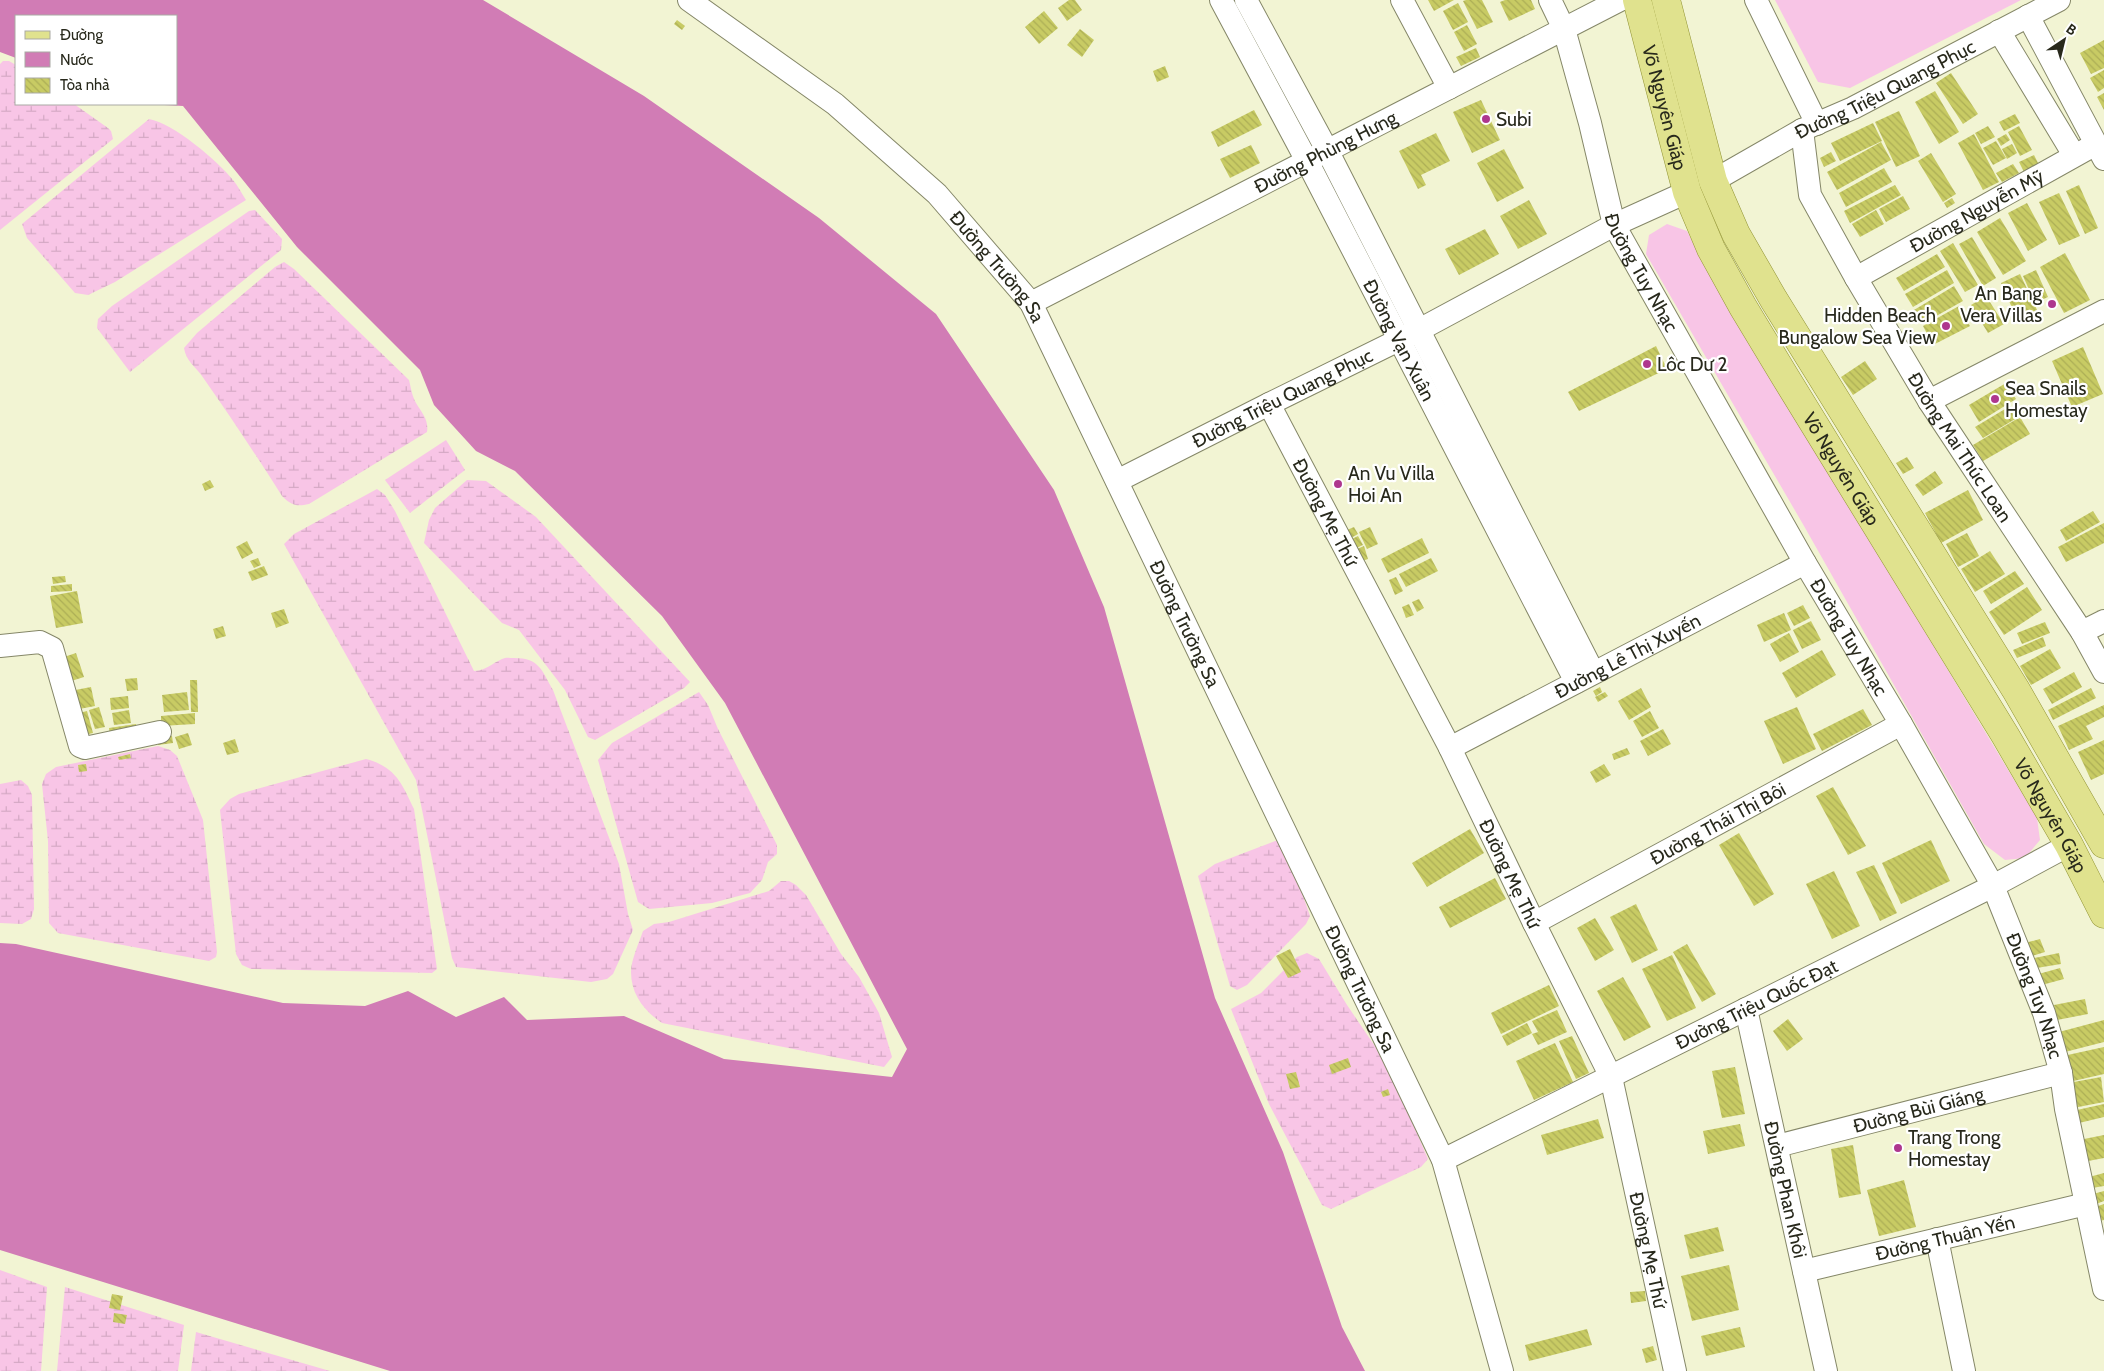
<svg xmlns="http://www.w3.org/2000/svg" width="2104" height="1371" viewBox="0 0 2104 1371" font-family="Cabin,sans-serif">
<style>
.grass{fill:#f8c5e6}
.wetland{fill:url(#wetland-marsh)}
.water{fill:#d17cb5}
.building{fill:url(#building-back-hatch)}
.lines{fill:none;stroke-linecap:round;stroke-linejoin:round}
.minor-casing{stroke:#858768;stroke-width:24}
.major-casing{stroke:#929435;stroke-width:29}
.minor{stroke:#fff;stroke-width:22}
.major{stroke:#e0e28e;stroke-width:28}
.poi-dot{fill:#ae378e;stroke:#fff;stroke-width:2}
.labels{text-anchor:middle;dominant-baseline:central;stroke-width:4.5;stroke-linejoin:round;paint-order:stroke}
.street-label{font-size:19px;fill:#28291c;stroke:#fff}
.poi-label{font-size:19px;fill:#28291c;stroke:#fff;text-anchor:start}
</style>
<defs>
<pattern id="wetland-marsh" width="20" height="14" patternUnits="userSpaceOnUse" patternTransform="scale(1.25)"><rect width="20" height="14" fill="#f8c5e6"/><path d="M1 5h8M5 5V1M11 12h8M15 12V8" fill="none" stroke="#d5a9c5"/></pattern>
<pattern id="building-back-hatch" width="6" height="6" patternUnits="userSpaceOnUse" patternTransform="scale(1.25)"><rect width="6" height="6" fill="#c8cb64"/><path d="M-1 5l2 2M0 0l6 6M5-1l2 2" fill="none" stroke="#acae56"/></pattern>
</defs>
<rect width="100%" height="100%" fill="#f2f4d3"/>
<g class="grass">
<polygon points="1775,0 2021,0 1850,88 1818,82"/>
<polygon points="1667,224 1687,231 1706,268 2037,818 2040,840 2025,858 2005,860 1984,844 1804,526 1646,254 1649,235"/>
</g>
<g class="wetland">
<polygon points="3,61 9,61 16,65 16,104 74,104 108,128 111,131 113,139 0,230 0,64"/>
<path d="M149,119C173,123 218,161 233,180C238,186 242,194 246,200L115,282L88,295L75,293L27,238L22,224Z"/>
<polygon points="255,210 282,239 281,250 130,372 97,328 98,319 112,306 249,211"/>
<path d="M284,262L294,269L409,380C411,388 412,396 416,403C422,413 429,420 427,432L309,504C296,507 291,505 282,496C256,455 230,416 202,376C195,366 186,361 184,348L197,333L275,267Z"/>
<polygon points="446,440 465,470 410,513 385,480"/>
<polygon points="467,480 486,481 536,517 690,682 684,688 595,740 588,737 565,690 519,630 502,623 424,543 429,520 435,508"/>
<path d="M377,489L385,495L395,511L474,671C487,670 491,664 502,659C506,657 510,658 514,658C540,658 542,671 553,690L619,864L628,914L633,930L613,974L607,979L591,982L456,967L452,958L416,780L284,544L294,534Z"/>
<polygon points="699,692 708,705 718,729 777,845 777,854 768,862 762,880 750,893 712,903 649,909 638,902 598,760 612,743"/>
<polygon points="158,746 170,750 177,756 203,820 217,952 216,957 209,961 58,933 49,923 48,841 42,784 46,774 56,767"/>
<path d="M366,759C396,767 402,784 414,809L437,969L432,973L251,969L242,965L236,954L220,810L230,799L239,794Z"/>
<polygon points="21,780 28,786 32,795 34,909 31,919 22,924 0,923 0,784"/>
<polygon points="1283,838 1310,916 1306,924 1247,985 1237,990 1230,986 1198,876 1215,864"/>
<path d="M781,881H789L796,885L806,895L841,954L859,977L879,1013L892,1057L884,1067L662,1023C644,1011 631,994 631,972C631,960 639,943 643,931L654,924L669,922L769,891Z"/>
<polygon points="1307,953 1319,959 1347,1005 1387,1064 1428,1159 1421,1167 1331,1209 1322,1205 1269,1104 1231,1009 1261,993 1297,957"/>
<polygon points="0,1270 47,1287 41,1371 0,1371"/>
<polygon points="65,1287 184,1325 178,1371 57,1371"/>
<polygon points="196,1332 330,1371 191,1371"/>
</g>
<polygon class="water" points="0,0 483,0 644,96 819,218 936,314 1054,490 1104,607 1215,998 1283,1152 1342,1327 1365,1371 390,1371 0,1250 0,943 16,944 283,1003 365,1006 408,991 456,1017 504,997 527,1020 624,1016 724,1059 892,1077 907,1049 725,703 662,616 515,471 476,451 434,405 420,370 297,247 183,106 146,104 176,104 176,16 16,16 16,58 0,52"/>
<g class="building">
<polygon points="1069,0 1075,0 1082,10 1067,21 1058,8"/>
<polygon points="1428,0 1454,0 1434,11"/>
<polygon points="1466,0 1482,0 1493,22 1477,29 1463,1"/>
<polygon points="1505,0 1531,0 1535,9 1509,21 1500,2"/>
<polygon points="1458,3 1468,22 1453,30 1443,11"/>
<polygon points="1044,11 1058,28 1039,44 1025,27"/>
<polygon points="677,20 685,26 682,30 674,24"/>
<polygon points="1467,25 1477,44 1464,51 1454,32"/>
<polygon points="1080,29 1094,40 1082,57 1067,45"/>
<polygon points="2104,40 2104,68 2091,74 2080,53"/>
<polygon points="1476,48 1480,57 1461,66 1456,57"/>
<polygon points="1165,66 1169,77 1157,82 1153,71"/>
<polygon points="2104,70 2104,88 2098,92 2090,78"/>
<polygon points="1951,73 1978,114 1963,124 1936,83"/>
<polygon points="1935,91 1959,132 1939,144 1915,102"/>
<polygon points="2104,93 2104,110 2097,97"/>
<polygon points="1481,100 1500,140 1472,153 1453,112"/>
<polygon points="1254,110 1262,125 1218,147 1211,132"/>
<polygon points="1899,111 1920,156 1896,167 1875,122"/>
<polygon points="2015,114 2020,123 2004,131 1999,122"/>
<polygon points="1873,123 1882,141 1840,161 1831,143"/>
<polygon points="1988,126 1995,137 1981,144 1975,133"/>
<polygon points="2019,126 2032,150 2020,156 2008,132"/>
<polygon points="1436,133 1450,161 1421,175 1426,185 1418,189 1399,151"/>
<polygon points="1974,134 1999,182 1983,190 1958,143"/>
<polygon points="2006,134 2010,140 2001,146 1997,139"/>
<polygon points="1996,141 2006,158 1993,165 1983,148"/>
<polygon points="1881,142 1891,160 1837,190 1827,172"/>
<polygon points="2012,144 2017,153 2007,159 2002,149"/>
<polygon points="1251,145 1260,163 1230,178 1220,159"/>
<polygon points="1504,149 1524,188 1497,202 1477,163"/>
<polygon points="1831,152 1836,161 1824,167 1820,158"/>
<polygon points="1931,153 1956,194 1943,202 1918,161"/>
<polygon points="2034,155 2040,167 2025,174 2019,162"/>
<polygon points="2013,164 2019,173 2002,182 1996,173"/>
<polygon points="1884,168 1892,182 1846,207 1839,193"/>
<polygon points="1895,185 1901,195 1850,223 1844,211"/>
<polygon points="2079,185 2098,228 2085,234 2066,191"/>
<polygon points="2059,193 2080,236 2059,245 2039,202"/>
<polygon points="1903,196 1910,209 1886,222 1879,209"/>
<polygon points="1952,198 1955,203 1947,208 1944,203"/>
<polygon points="1529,200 1547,234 1518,249 1500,216"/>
<polygon points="2027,203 2047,240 2028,251 2008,213"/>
<polygon points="1876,210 1884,224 1860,237 1852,224"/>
<polygon points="2000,218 2026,261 2003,275 1977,232"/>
<polygon points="1485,229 1499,254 1459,275 1445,249"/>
<polygon points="1972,237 1996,278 1983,286 1959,244"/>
<polygon points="1953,243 1978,285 1965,292 1940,251"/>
<polygon points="2065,253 2090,300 2064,313 2040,267"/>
<polygon points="1937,254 1945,267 1904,291 1896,278"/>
<polygon points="1947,270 1954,283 1913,307 1905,294"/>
<polygon points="2036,270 2048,297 2035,303 2023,276"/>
<polygon points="2020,274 2038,312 2018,321 2001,283"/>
<polygon points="1954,286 1963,301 1922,324 1914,310"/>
<polygon points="1986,296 2004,324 1988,333 1971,305"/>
<polygon points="1959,306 1970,326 1933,345 1923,326"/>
<polygon points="1656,346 1667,369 1579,411 1568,392"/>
<polygon points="2083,347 2103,394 2072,407 2052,361"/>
<polygon points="1865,361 1877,379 1853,395 1841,377"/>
<polygon points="2006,383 2016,399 1979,422 1969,405"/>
<polygon points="2010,406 2017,418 1983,438 1975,427"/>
<polygon points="2020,417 2030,434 1983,461 1973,445"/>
<polygon points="1907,457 1914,468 1903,474 1896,463"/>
<polygon points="1935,471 1943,483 1923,496 1915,485"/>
<polygon points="210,480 214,487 205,491 202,484"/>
<polygon points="1968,490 1983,520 1941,543 1925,513"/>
<polygon points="2093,511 2100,522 2066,541 2060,530"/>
<polygon points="2104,523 2104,543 2066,562 2058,547"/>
<polygon points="1354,527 1358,534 1351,538 1347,530"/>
<polygon points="1370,527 1378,544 1367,549 1359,532"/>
<polygon points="1967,533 1979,556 1958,567 1946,544"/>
<polygon points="1358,536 1363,545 1354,549 1350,540"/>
<polygon points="1422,538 1429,553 1388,573 1381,559"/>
<polygon points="247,541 253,553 242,559 236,547"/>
<polygon points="1364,546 1368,559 1362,561 1357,549"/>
<polygon points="1990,551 2005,574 1975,592 1961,569"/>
<polygon points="258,558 261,565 254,568 250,561"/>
<polygon points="1431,558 1438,571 1406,587 1399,574"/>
<polygon points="264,566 268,575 252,581 248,572"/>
<polygon points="2015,571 2024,584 1991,604 1983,591"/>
<polygon points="65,576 66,582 53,584 52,577"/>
<polygon points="1396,577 1403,591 1395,595 1389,580"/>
<polygon points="72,584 72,591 51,592 51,586"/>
<polygon points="2027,587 2042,610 2004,635 1989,612"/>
<polygon points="77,591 83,623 56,628 50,596"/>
<polygon points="1419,599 1424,608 1417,612 1412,602"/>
<polygon points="1409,604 1414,615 1406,618 1402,607"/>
<polygon points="1803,605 1810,618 1794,626 1787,613"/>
<polygon points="284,609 289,623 276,628 271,613"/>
<polygon points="1784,613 1791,630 1764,642 1757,625"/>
<polygon points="1811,621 1821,640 1802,649 1793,630"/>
<polygon points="2045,622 2050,633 2022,644 2017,633"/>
<polygon points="223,626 226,636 216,639 213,629"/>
<polygon points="1789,633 1799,652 1780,662 1770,644"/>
<polygon points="2043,637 2046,646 2017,658 2013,650"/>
<polygon points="2050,649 2061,668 2031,685 2020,666"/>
<polygon points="1822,650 1836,675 1796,698 1782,673"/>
<polygon points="76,653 84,677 68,682 61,658"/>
<polygon points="2074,672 2082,687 2052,704 2043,689"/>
<polygon points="137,678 138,690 127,691 125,679"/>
<polygon points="190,680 197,680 198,712 191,712"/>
<polygon points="91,687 95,706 74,710 70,691"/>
<polygon points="1600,687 1602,692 1596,696 1593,691"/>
<polygon points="1641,688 1651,707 1629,720 1618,701"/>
<polygon points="2091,688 2096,698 2053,720 2048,710"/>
<polygon points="187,692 189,710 164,712 162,695"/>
<polygon points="1605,692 1608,696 1598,702 1595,697"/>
<polygon points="128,696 129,708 111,710 110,698"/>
<polygon points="2104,705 2104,717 2086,726 2093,739 2069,750 2058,726"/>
<polygon points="99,707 105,727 95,729 89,710"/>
<polygon points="1797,707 1816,749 1783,764 1764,721"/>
<polygon points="1863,709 1872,725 1822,751 1813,734"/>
<polygon points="129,710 131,723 114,725 112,713"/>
<polygon points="87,711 93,733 80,736 75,714"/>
<polygon points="1650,711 1659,728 1642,737 1633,721"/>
<polygon points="195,713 195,724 161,726 161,716"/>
<polygon points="136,724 137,734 110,737 109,728"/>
<polygon points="1663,729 1671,744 1648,756 1640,741"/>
<polygon points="188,733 192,745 179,749 175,737"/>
<polygon points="172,736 173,743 158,745 157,738"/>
<polygon points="235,739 239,752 227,755 223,743"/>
<polygon points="2104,740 2104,774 2091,780 2078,752"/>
<polygon points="1627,748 1630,754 1614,760 1612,754"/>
<polygon points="130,754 131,758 119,760 118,757"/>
<polygon points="86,764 87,771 79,772 78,765"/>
<polygon points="1604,764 1611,775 1596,783 1590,772"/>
<polygon points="1833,787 1866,846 1848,855 1816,796"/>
<polygon points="1470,829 1484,853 1427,887 1412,863"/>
<polygon points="1739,833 1774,894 1754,906 1719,845"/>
<polygon points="1931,840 1950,881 1901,904 1882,863"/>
<polygon points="1874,865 1897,913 1880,921 1856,872"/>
<polygon points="1834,871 1860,926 1832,939 1806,884"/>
<polygon points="1495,878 1506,899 1450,928 1439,907"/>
<polygon points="1636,904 1658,950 1632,963 1610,917"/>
<polygon points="1595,918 1614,950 1595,961 1577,928"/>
<polygon points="2040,939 2045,952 2029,957 2025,943"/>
<polygon points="1687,944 1716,994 1702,1002 1673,952"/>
<polygon points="1290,949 1301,972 1288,978 1276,956"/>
<polygon points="2059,953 2061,964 2031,969 2029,959"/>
<polygon points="1672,955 1696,1008 1667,1021 1642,969"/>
<polygon points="2060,968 2064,979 2038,986 2035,975"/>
<polygon points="1623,977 1651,1027 1624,1041 1597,991"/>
<polygon points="1549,985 1559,1006 1501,1034 1491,1013"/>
<polygon points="2085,999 2088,1014 2057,1020 2054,1005"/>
<polygon points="1557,1010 1567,1032 1538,1045 1532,1034 1538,1032 1532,1021"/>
<polygon points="1788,1019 1803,1039 1787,1051 1773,1031"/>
<polygon points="2104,1020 2104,1042 2065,1052 2059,1032"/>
<polygon points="1527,1023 1532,1033 1507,1046 1502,1036"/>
<polygon points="1572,1036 1589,1073 1576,1079 1559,1041"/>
<polygon points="1555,1043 1573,1082 1534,1100 1516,1061"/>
<polygon points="2104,1047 2104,1074 2069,1082 2063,1056"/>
<polygon points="1348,1058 1351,1067 1332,1074 1329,1065"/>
<polygon points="1735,1067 1745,1114 1722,1118 1712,1071"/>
<polygon points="1296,1072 1300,1087 1290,1089 1286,1074"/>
<polygon points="2101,1077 2104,1102 2068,1109 2063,1084"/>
<polygon points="1388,1089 1390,1095 1383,1097 1381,1092"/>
<polygon points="2104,1104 2104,1117 2079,1123 2077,1110"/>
<polygon points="1598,1119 1604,1138 1547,1155 1541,1135"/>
<polygon points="1740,1124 1745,1146 1708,1154 1703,1131"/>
<polygon points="2104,1135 2104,1158 2083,1162 2079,1140"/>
<polygon points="1853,1145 1861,1194 1839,1198 1831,1149"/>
<polygon points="2104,1173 2104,1186 2092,1188 2089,1177"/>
<polygon points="1904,1180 1916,1227 1879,1236 1867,1190"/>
<polygon points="2104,1191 2104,1201 2096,1204 2093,1194"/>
<polygon points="2104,1204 2104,1220 2099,1221 2095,1207"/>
<polygon points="1718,1227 1724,1251 1690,1259 1684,1235"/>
<polygon points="1729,1265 1739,1310 1692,1321 1681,1276"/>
<polygon points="1645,1291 1646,1301 1631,1303 1630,1292"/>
<polygon points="112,1294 123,1296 120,1310 109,1308"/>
<polygon points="114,1313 127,1315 125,1324 113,1322"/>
<polygon points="1740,1327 1745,1347 1706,1356 1701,1336"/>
<polygon points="1587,1329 1592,1345 1529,1361 1525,1345"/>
<polygon points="1653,1346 1657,1360 1646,1363 1642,1349"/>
</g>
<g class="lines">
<g class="minor-casing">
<g id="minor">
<path id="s1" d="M689,0L835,104L937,194L1031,303L1443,1160L1502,1371"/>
<path id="s2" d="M1221,0L1307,161L1576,682"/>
<polyline points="1246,0 1327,150 1593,672"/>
<polyline points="1402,0 1449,88"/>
<path id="s3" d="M1550,0L1564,29L1590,123L1614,225L1805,563L1901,724L1993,886L2044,1013L2061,1073L2066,1109L2104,1289"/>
<polyline points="1756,0 1817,124"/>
<polyline points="2028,16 2104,159"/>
<polyline points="1999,31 2074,155"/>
<path id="s4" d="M1802,130L1810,195L1856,278L1929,401L2082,632L2104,672"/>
<path id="s5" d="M1713,181L1802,130L1853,108L2059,0"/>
<path id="s6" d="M1856,278L2096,144"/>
<path id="s7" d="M1031,303L1620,0"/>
<polyline points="1929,401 2104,311"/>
<path id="s8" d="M1269,404L1450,748L1534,923L1611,1077L1675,1371"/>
<path id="s9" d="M1117,481L1269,404L1419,330L1614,225L1687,192"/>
<polyline points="2082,632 2104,621"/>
<polyline points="0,646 40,642 52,648 80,746 85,748 160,732"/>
<path id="s10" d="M1450,748L1805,563"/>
<path id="s11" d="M1534,923L1901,724"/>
<path id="s12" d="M1746,1009L1826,1371"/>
<path id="s13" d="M1777,1146L2061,1073"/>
<path id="s14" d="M1443,1160L1993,886L2069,845"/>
<polyline points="1937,1239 1964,1371"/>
<path id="s15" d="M1804,1271L2086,1204"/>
</g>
</g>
<g class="major-casing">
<g id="major">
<path id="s16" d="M1637,0L1687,192L1711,249L1743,307L1784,375L2005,735L2069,845L2104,914"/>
<polyline points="1666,0 1713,181 1736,234 1774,300 2016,690 2104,844"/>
</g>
</g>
<use href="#minor" class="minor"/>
<use href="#major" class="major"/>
</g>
<g class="poi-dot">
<circle cx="1486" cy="119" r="5"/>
<circle cx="2052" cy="304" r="5"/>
<circle cx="1946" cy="326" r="5"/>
<circle cx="1647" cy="364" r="5"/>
<circle cx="1995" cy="399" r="5"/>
<circle cx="1338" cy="484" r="5"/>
<circle cx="1898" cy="1148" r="5"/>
</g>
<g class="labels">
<g class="street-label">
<text stroke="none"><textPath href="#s5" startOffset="195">Đường Triệu Quang Phục</textPath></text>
<text stroke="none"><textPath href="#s16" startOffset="111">Võ Nguyên Giáp</textPath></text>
<text stroke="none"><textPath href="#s7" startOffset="331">Đường Phùng Hưng</textPath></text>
<text stroke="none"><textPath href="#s6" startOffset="138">Đường Nguyễn Mỹ</textPath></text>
<text stroke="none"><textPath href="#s1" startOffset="410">Đường Trường Sa</textPath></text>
<text stroke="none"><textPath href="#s3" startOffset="289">Đường Tuy Nhạc</textPath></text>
<text stroke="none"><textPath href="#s2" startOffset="384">Đường Vạn Xuân</textPath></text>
<text stroke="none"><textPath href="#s9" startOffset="185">Đường Triệu Quang Phục</textPath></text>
<text stroke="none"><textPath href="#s4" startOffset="359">Đường Mai Thúc Loan</textPath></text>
<text stroke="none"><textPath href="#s16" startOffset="516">Võ Nguyên Giáp</textPath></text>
<text stroke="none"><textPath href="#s8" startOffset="122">Đường Mẹ Thứ</textPath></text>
<text stroke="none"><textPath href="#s1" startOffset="815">Đường Trường Sa</textPath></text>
<text stroke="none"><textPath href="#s3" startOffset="709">Đường Tuy Nhạc</textPath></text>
<text stroke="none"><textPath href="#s10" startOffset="200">Đường Lê Thị Xuyến</textPath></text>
<text stroke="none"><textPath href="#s16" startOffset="921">Võ Nguyên Giáp</textPath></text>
<text stroke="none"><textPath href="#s11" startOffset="209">Đường Thái Thị Bôi</textPath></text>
<text stroke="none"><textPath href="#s8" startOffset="528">Đường Mẹ Thứ</textPath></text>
<text stroke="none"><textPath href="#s1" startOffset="1220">Đường Trường Sa</textPath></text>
<text stroke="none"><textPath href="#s3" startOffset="1114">Đường Tuy Nhạc</textPath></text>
<text stroke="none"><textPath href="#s14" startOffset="350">Đường Triệu Quốc Đạt</textPath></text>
<text stroke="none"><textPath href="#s13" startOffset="146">Đường Bùi Giáng</textPath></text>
<text stroke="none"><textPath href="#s12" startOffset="185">Đường Phan Khôi</textPath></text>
<text stroke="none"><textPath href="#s15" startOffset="145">Đường Thuận Yến</textPath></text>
<text stroke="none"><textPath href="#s8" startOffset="932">Đường Mẹ Thứ</textPath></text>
</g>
<g class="poi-label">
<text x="1496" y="119">Subi</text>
<text x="2042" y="293" text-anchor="end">An Bang<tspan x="2042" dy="22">Vera Villas</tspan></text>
<text x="1936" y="315" text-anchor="end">Hidden Beach<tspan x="1936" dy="22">Bungalow Sea View</tspan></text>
<text x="1657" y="364">Lôc Dư 2</text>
<text x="2005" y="388">Sea Snails<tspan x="2005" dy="22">Homestay</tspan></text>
<text x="1348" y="473">An Vu Villa<tspan x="1348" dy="22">Hoi An</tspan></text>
<text x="1908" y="1137">Trang Trong<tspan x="1908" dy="22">Homestay</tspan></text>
</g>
</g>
<rect x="15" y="15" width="162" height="90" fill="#ffffff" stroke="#a9a9a4"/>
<rect x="25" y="31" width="25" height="8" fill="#e0e28e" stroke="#a9a9a4"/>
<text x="60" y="40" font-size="15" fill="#28291c">Đường</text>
<rect x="25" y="52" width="25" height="15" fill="#d17cb5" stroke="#a9a9a4"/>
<text x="60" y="65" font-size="15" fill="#28291c">Nước</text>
<rect x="25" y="78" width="25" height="15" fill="url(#building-back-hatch)" stroke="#a9a9a4"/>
<text x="60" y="90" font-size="15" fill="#28291c">Tòa nhà</text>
<g transform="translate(2064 40) rotate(35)" stroke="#ffffff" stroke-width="4" paint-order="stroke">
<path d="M0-4L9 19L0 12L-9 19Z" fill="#28291c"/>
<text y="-8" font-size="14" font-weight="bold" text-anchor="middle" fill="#28291c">B</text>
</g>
</svg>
